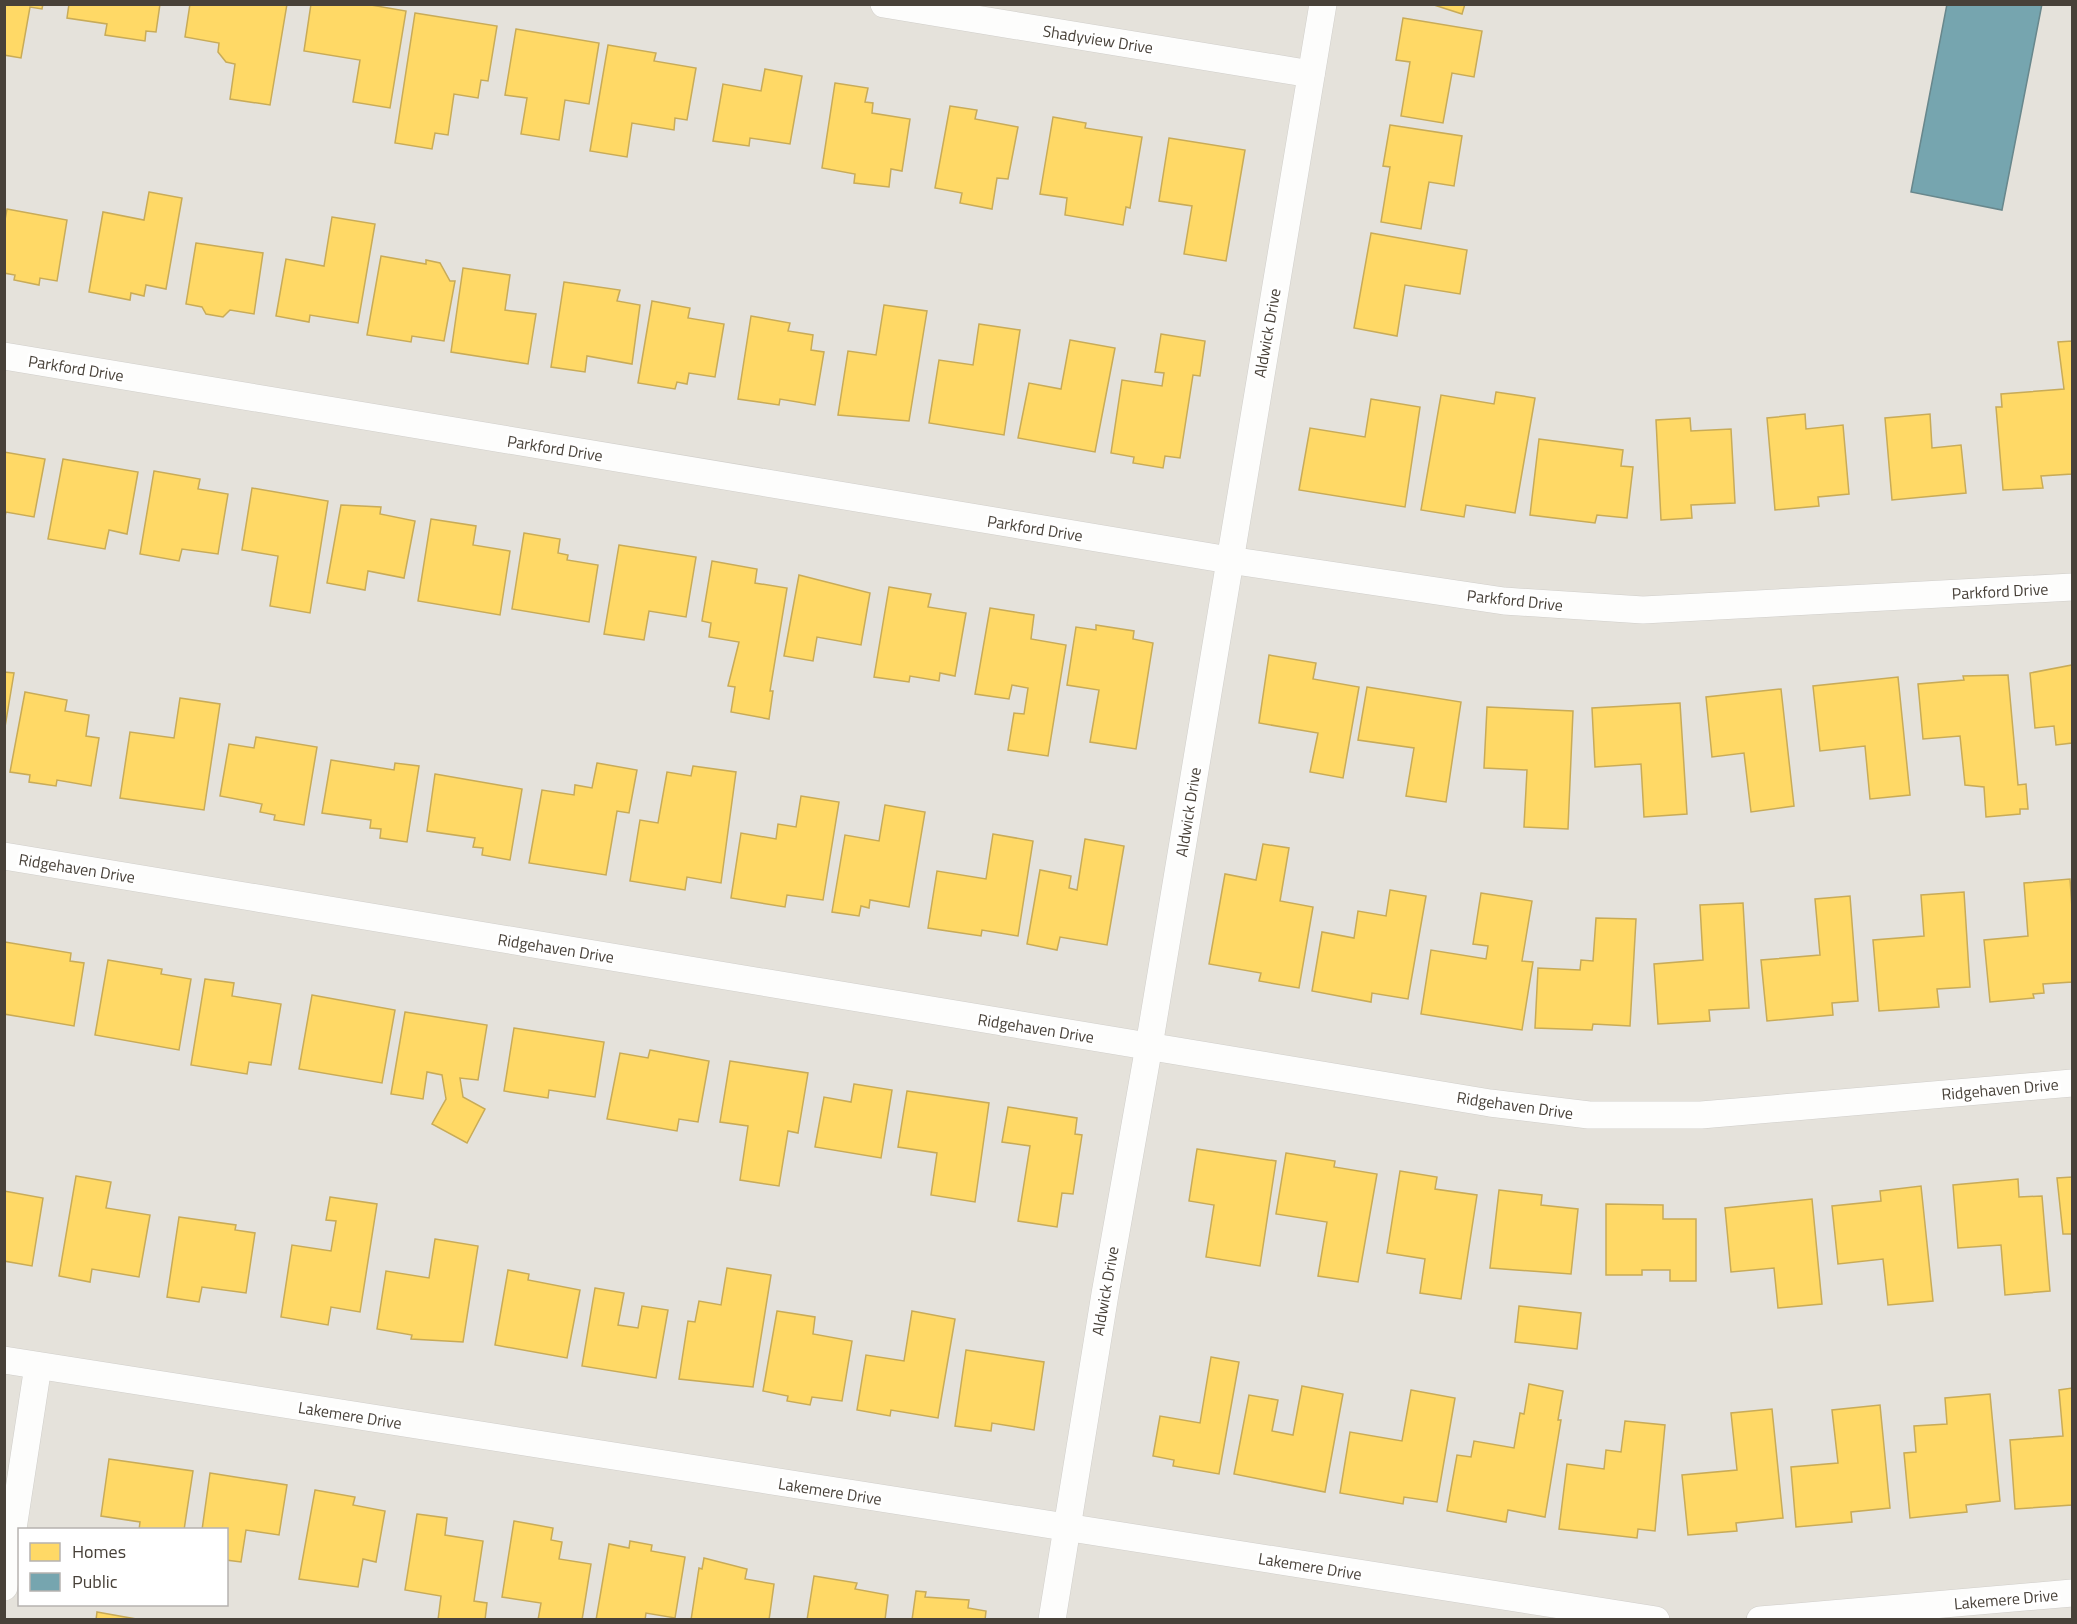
<svg xmlns="http://www.w3.org/2000/svg" width="2077" height="1624" viewBox="0 0 2077 1624" font-family="'Titillium Web',sans-serif">
<style>
.residential{fill:#e5e2db;fill-rule:evenodd}
.homes{fill:#ffd966;stroke:#c8ab58;stroke-width:1.5}
.public{fill:#76a5af;stroke:#68878c;stroke-width:1.5}
.lines{fill:none;stroke-linecap:round;stroke-linejoin:round}
.street-casing{stroke:#d0ceca;stroke-width:28}
.street{stroke:#fdfdfc;stroke-width:27}
.labels{text-anchor:middle;dominant-baseline:central;stroke-width:6;stroke-linejoin:round;paint-order:stroke}
.street-label{font-size:16px;fill:#484139;stroke:#fff}
</style>
<rect width="100%" height="100%" fill="#f2f0ec"/>
<path class="residential" d="M5,5H2072V1619L5,1620ZM20,1530H226V1604H20Z"/>
<g class="homes">
<polygon points="4,4 43,4 42,9 30,7 21,58 4,55"/>
<polygon points="69,4 160,4 156,32 146,31 145,41 105,35 107,24 67,18"/>
<polygon points="190,4 287,4 270,105 230,99 235,64 226,62 218,52 219,43 185,37"/>
<polygon points="311,4 365,4 406,11 390,108 353,102 360,60 304,51"/>
<polygon points="1431,4 1465,4 1462,14"/>
<polygon points="415,13 497,26 488,81 481,80 478,98 454,94 448,135 435,133 432,149 395,143"/>
<polygon points="1403,18 1482,31 1474,77 1452,73 1443,123 1401,116 1410,62 1396,60"/>
<polygon points="516,29 599,43 589,104 565,100 559,140 521,134 527,98 505,95"/>
<polygon points="608,45 656,53 654,61 696,68 687,120 675,118 674,130 632,123 627,157 590,151"/>
<polygon points="765,69 802,76 790,144 750,138 749,146 713,141 723,84 761,91"/>
<polygon points="835,83 868,88 865,102 873,103 872,113 910,119 902,171 891,169 889,187 854,183 855,174 822,168"/>
<polygon points="950,106 977,110 975,119 1018,127 1008,179 997,178 992,209 960,203 962,193 935,188"/>
<polygon points="1053,117 1086,123 1085,128 1142,137 1130,208 1126,207 1123,225 1065,215 1067,198 1040,194"/>
<polygon points="1390,125 1462,136 1454,186 1429,182 1421,229 1381,222 1390,167 1383,166"/>
<polygon points="1169,138 1245,150 1226,261 1184,254 1192,206 1159,201"/>
<polygon points="149,192 182,198 166,289 146,285 144,296 131,293 130,300 89,292 103,212 144,220"/>
<polygon points="7,209 67,220 57,281 40,278 39,285 14,280 15,275 4,273 4,225"/>
<polygon points="332,217 375,224 358,323 310,315 309,322 276,316 286,259 324,266"/>
<polygon points="1371,233 1467,250 1460,294 1405,285 1397,336 1354,328"/>
<polygon points="196,243 263,253 254,314 230,310 223,317 206,314 202,307 186,304"/>
<polygon points="381,256 426,264 426,260 440,263 450,281 455,281 444,341 412,336 411,342 367,335"/>
<polygon points="463,268 510,275 505,310 536,314 528,364 451,352"/>
<polygon points="564,282 620,290 617,301 640,305 632,364 587,356 585,372 551,367"/>
<polygon points="652,301 690,308 688,318 724,324 715,377 689,373 687,384 677,382 675,389 638,383"/>
<polygon points="884,305 927,311 909,421 838,415 848,351 876,355"/>
<polygon points="751,316 790,323 788,331 813,335 811,350 824,352 815,405 780,399 779,405 738,399"/>
<polygon points="979,324 1020,330 1004,435 929,423 939,360 973,365"/>
<polygon points="1161,334 1205,341 1200,376 1193,375 1180,458 1165,456 1163,468 1133,463 1134,457 1111,453 1122,380 1162,386 1164,373 1155,372"/>
<polygon points="1070,340 1115,348 1095,452 1018,438 1029,383 1061,389"/>
<polygon points="2072,341 2072,474 2041,476 2043,488 2003,490 1996,407 2002,407 2001,394 2064,389 2058,342"/>
<polygon points="1496,392 1535,398 1515,513 1466,505 1464,517 1421,510 1441,395 1494,404"/>
<polygon points="1371,399 1420,407 1405,507 1299,490 1310,428 1365,437"/>
<polygon points="1805,414 1806,429 1843,425 1849,494 1818,497 1819,506 1775,510 1767,418"/>
<polygon points="1930,414 1932,448 1961,445 1966,493 1892,500 1885,418"/>
<polygon points="1690,418 1691,431 1731,429 1735,503 1691,505 1692,518 1661,520 1656,420"/>
<polygon points="1539,439 1623,450 1621,466 1633,467 1627,518 1597,515 1595,523 1530,515"/>
<polygon points="4,452 45,459 34,517 6,512 4,520"/>
<polygon points="63,459 138,472 127,534 109,530 105,549 48,539"/>
<polygon points="154,471 200,479 198,489 228,494 218,554 182,549 179,561 140,554"/>
<polygon points="252,488 328,501 310,613 270,606 278,556 242,550"/>
<polygon points="341,505 381,507 380,514 415,521 404,578 368,571 365,590 327,583"/>
<polygon points="431,519 476,526 473,545 510,551 500,615 418,601"/>
<polygon points="524,533 560,539 558,553 568,555 567,560 598,565 589,622 512,609"/>
<polygon points="619,545 696,557 686,617 649,611 644,640 604,634"/>
<polygon points="712,561 757,569 755,583 787,588 770,691 773,691 769,719 731,712 735,687 728,686 739,642 709,637 711,623 702,621"/>
<polygon points="799,575 870,593 861,645 817,637 813,661 784,656"/>
<polygon points="889,587 931,594 928,607 966,613 955,676 940,673 939,681 910,676 909,682 874,677"/>
<polygon points="990,608 1034,615 1031,639 1066,645 1048,756 1008,750 1014,713 1024,714 1028,688 1012,685 1009,699 975,694"/>
<polygon points="1096,625 1134,631 1133,639 1153,643 1136,749 1090,742 1099,690 1067,685 1076,627 1096,630"/>
<polygon points="1269,655 1316,663 1313,679 1359,687 1343,778 1310,772 1318,733 1259,723"/>
<polygon points="2072,665 2072,743 2056,745 2054,726 2035,728 2030,673"/>
<polygon points="4,672 14,673 4,733"/>
<polygon points="2008,675 2018,785 2026,784 2028,809 2020,809 2020,814 1986,817 1984,787 1965,785 1960,736 1923,739 1918,684 1964,680 1963,676"/>
<polygon points="1898,677 1910,795 1870,799 1865,746 1820,751 1813,686"/>
<polygon points="1367,687 1461,702 1446,802 1406,796 1414,748 1358,740"/>
<polygon points="1781,689 1794,806 1751,812 1744,753 1712,757 1706,697"/>
<polygon points="25,692 67,700 65,711 89,715 86,736 99,738 91,786 57,780 56,786 29,782 30,775 10,772"/>
<polygon points="180,698 220,704 204,810 120,798 130,732 174,738"/>
<polygon points="1680,703 1687,814 1644,817 1641,764 1595,767 1592,708"/>
<polygon points="1487,707 1573,711 1568,829 1524,827 1527,770 1484,768"/>
<polygon points="256,737 317,747 304,825 274,820 275,815 260,812 262,804 220,796 229,744 254,748"/>
<polygon points="331,760 394,770 395,763 419,766 407,842 380,838 381,829 370,828 371,820 322,813"/>
<polygon points="597,763 637,770 629,813 617,811 606,875 529,863 542,790 574,795 575,785 592,788"/>
<polygon points="693,766 736,772 721,883 687,877 685,890 630,881 640,820 658,823 667,772 691,776"/>
<polygon points="435,774 522,789 510,860 482,855 483,848 473,847 475,838 427,831"/>
<polygon points="801,796 839,802 823,900 787,895 785,907 731,898 741,833 776,839 778,824 796,827"/>
<polygon points="885,805 925,812 909,907 870,900 869,908 861,906 859,916 832,912 845,835 879,841"/>
<polygon points="993,834 1033,841 1018,936 982,930 981,936 928,928 937,871 986,879"/>
<polygon points="1085,839 1124,846 1107,945 1060,937 1057,950 1027,944 1040,870 1071,876 1069,888 1077,890"/>
<polygon points="1263,844 1289,848 1280,901 1313,907 1299,988 1259,981 1261,973 1209,964 1225,874 1256,880"/>
<polygon points="2070,879 2072,908 2072,982 2043,984 2044,993 2033,994 2034,998 1990,1002 1984,940 2028,936 2024,883"/>
<polygon points="1390,890 1426,896 1408,999 1372,993 1371,1002 1312,991 1322,932 1354,938 1358,911 1386,916"/>
<polygon points="1964,892 1970,987 1937,989 1939,1007 1879,1011 1873,940 1924,936 1921,895"/>
<polygon points="1481,893 1532,901 1522,961 1533,962 1522,1030 1421,1014 1431,950 1486,959 1488,946 1473,944"/>
<polygon points="1850,896 1858,1001 1832,1003 1833,1015 1767,1021 1761,960 1820,955 1815,899"/>
<polygon points="1743,903 1749,1008 1709,1010 1710,1021 1658,1024 1654,964 1703,960 1700,905"/>
<polygon points="1596,918 1636,919 1630,1026 1593,1024 1592,1030 1535,1028 1538,968 1580,970 1581,960 1593,961"/>
<polygon points="5,942 71,953 70,961 84,963 74,1026 4,1014"/>
<polygon points="108,960 162,969 161,974 191,979 179,1050 95,1035"/>
<polygon points="205,979 234,983 232,996 281,1004 271,1065 249,1062 247,1074 191,1065"/>
<polygon points="312,995 395,1010 382,1083 299,1069"/>
<polygon points="405,1012 487,1025 478,1080 460,1078 463,1097 485,1109 467,1143 432,1124 446,1099 442,1075 427,1072 423,1099 391,1094"/>
<polygon points="514,1028 604,1042 595,1097 549,1090 548,1098 504,1091"/>
<polygon points="650,1050 709,1061 698,1122 679,1119 677,1131 607,1119 620,1053 648,1058"/>
<polygon points="730,1061 808,1073 798,1133 788,1131 779,1186 740,1180 748,1126 720,1122"/>
<polygon points="854,1084 892,1090 881,1158 815,1147 824,1097 851,1102"/>
<polygon points="907,1091 989,1103 975,1202 931,1195 937,1153 898,1147"/>
<polygon points="1008,1107 1077,1118 1075,1134 1082,1135 1073,1194 1062,1193 1057,1227 1018,1221 1030,1146 1002,1142"/>
<polygon points="1197,1149 1276,1161 1260,1266 1206,1257 1214,1205 1189,1201"/>
<polygon points="1286,1153 1335,1161 1334,1167 1377,1174 1358,1282 1318,1276 1327,1222 1276,1214"/>
<polygon points="1400,1171 1437,1177 1435,1189 1477,1195 1461,1299 1420,1293 1425,1259 1387,1253"/>
<polygon points="76,1176 111,1182 106,1208 150,1215 139,1277 92,1269 90,1282 59,1276"/>
<polygon points="2072,1177 2072,1234 2063,1234 2057,1178"/>
<polygon points="2018,1179 2019,1197 2042,1196 2050,1291 2005,1295 2001,1245 1958,1248 1953,1185"/>
<polygon points="1921,1186 1933,1301 1888,1305 1883,1259 1838,1264 1832,1206 1881,1201 1880,1191"/>
<polygon points="1499,1190 1542,1195 1541,1205 1578,1209 1571,1274 1490,1268"/>
<polygon points="4,1191 43,1198 32,1266 4,1261"/>
<polygon points="330,1197 377,1204 360,1312 331,1307 328,1325 281,1317 292,1245 331,1251 336,1221 326,1220"/>
<polygon points="1812,1199 1822,1304 1778,1308 1774,1268 1731,1272 1725,1208"/>
<polygon points="1606,1204 1663,1205 1663,1219 1696,1219 1696,1281 1670,1281 1670,1270 1642,1270 1642,1275 1606,1275"/>
<polygon points="179,1217 236,1225 235,1230 255,1233 246,1293 202,1287 199,1302 167,1297"/>
<polygon points="435,1239 478,1246 463,1342 411,1339 412,1335 377,1329 386,1271 429,1278"/>
<polygon points="727,1268 771,1275 753,1387 679,1379 688,1321 695,1322 699,1301 721,1305"/>
<polygon points="508,1270 529,1274 528,1280 580,1290 567,1358 495,1345"/>
<polygon points="595,1288 624,1293 618,1325 638,1328 642,1306 668,1310 656,1378 582,1366"/>
<polygon points="1519,1306 1581,1313 1577,1349 1515,1342"/>
<polygon points="777,1311 815,1317 813,1334 852,1341 842,1401 812,1397 810,1405 787,1401 788,1396 763,1391"/>
<polygon points="912,1311 955,1319 938,1418 891,1410 890,1416 857,1410 866,1355 904,1361"/>
<polygon points="966,1350 1044,1362 1034,1430 992,1423 991,1431 955,1426"/>
<polygon points="1211,1357 1239,1362 1219,1474 1173,1466 1174,1460 1153,1456 1160,1416 1200,1423"/>
<polygon points="1529,1384 1563,1391 1558,1420 1561,1420 1545,1517 1508,1510 1506,1522 1447,1511 1457,1455 1471,1457 1474,1441 1514,1448 1520,1413 1524,1414"/>
<polygon points="1302,1386 1343,1394 1325,1492 1234,1474 1249,1395 1278,1400 1272,1431 1293,1435"/>
<polygon points="2072,1388 2072,1505 2015,1509 2010,1440 2063,1436 2059,1390"/>
<polygon points="1411,1390 1455,1398 1437,1502 1404,1497 1403,1504 1340,1493 1350,1432 1402,1441"/>
<polygon points="1990,1394 2000,1501 1966,1505 1967,1512 1910,1518 1904,1453 1916,1452 1914,1426 1947,1424 1945,1398"/>
<polygon points="1880,1405 1890,1508 1851,1512 1852,1522 1796,1527 1791,1467 1838,1463 1832,1410"/>
<polygon points="1772,1409 1783,1518 1736,1523 1737,1531 1688,1535 1682,1475 1737,1470 1731,1413"/>
<polygon points="1625,1421 1665,1425 1655,1531 1638,1529 1637,1538 1559,1529 1567,1464 1604,1469 1606,1450 1621,1452"/>
<polygon points="109,1459 193,1471 184,1530 139,1530 140,1522 101,1516"/>
<polygon points="210,1473 287,1485 279,1535 246,1530 241,1562 226,1560 226,1530 202,1530"/>
<polygon points="315,1490 355,1497 353,1505 385,1511 376,1562 363,1559 358,1587 299,1579"/>
<polygon points="417,1514 447,1518 445,1535 483,1541 474,1601 487,1603 485,1620 438,1620 441,1596 405,1590"/>
<polygon points="514,1521 553,1528 551,1540 562,1542 559,1559 591,1564 582,1620 538,1620 541,1603 502,1597"/>
<polygon points="630,1541 652,1545 651,1551 685,1557 675,1618 646,1613 645,1620 596,1620 609,1544 629,1548"/>
<polygon points="704,1558 747,1569 745,1579 774,1584 769,1620 691,1620 699,1568 702,1569"/>
<polygon points="814,1576 857,1583 855,1589 888,1595 885,1620 807,1620"/>
<polygon points="916,1591 926,1592 925,1597 969,1600 968,1608 986,1611 985,1620 912,1620"/>
<polygon points="97,1612 142,1620 96,1620"/>
</g>
<polygon class="public" points="1947,4 2042,4 2002,210 1911,192"/>
<g class="lines">
<g class="street-casing">
<g id="street">
<polyline points="884,4 1311,74"/>
<polyline points="4,356 1229,560 1504,601 1643,610 2072,587"/>
<polyline points="4,856 1490,1103 1589,1115 1701,1115 2072,1083"/>
<polyline points="4,1360 1656,1620"/>
<polyline points="4,1587 38,1366"/>
<polyline points="1052,1620 1105,1294 1149,1046 1323,4"/>
<polyline points="1760,1620 2072,1593"/>
</g>
</g>
<use href="#street" class="street"/>
</g>
<g class="labels">
<g class="street-label">
<text transform="translate(1098 39) rotate(9)">Shadyview Drive</text>
<text transform="translate(1267 333) rotate(-80)">Aldwick Drive</text>
<text transform="translate(76 368) rotate(9)">Parkford Drive</text>
<text transform="translate(555 448) rotate(9)">Parkford Drive</text>
<text transform="translate(1035 528) rotate(9)">Parkford Drive</text>
<text transform="translate(2000 591) rotate(-3)">Parkford Drive</text>
<text transform="translate(1515 600) rotate(6)">Parkford Drive</text>
<text transform="translate(1188 812) rotate(-81)">Aldwick Drive</text>
<text transform="translate(77 868) rotate(9)">Ridgehaven Drive</text>
<text transform="translate(556 948) rotate(9)">Ridgehaven Drive</text>
<text transform="translate(1036 1028) rotate(9)">Ridgehaven Drive</text>
<text transform="translate(2000 1089) rotate(-5)">Ridgehaven Drive</text>
<text transform="translate(1515 1105) rotate(8)">Ridgehaven Drive</text>
<text transform="translate(1105 1291) rotate(-80)">Aldwick Drive</text>
<text transform="translate(350 1415) rotate(9)">Lakemere Drive</text>
<text transform="translate(830 1491) rotate(9)">Lakemere Drive</text>
<text transform="translate(1310 1566) rotate(9)">Lakemere Drive</text>
<text transform="translate(2006 1599) rotate(-5)">Lakemere Drive</text>
</g>
</g>
<rect width="2077" height="1624" fill="none" stroke="#484139" stroke-width="12"/>
<rect x="18" y="1528" width="210" height="78" fill="#ffffff" stroke="#b6b3b0" stroke-width="1.5"/>
<rect x="30" y="1543" width="30" height="18" fill="#ffd966" stroke="#b6b3b0" stroke-width="1.5"/>
<text x="72" y="1558" font-size="18" fill="#484139">Homes</text>
<rect x="30" y="1573" width="30" height="18" fill="#76a5af" stroke="#b6b3b0" stroke-width="1.5"/>
<text x="72" y="1588" font-size="18" fill="#484139">Public</text>
</svg>
